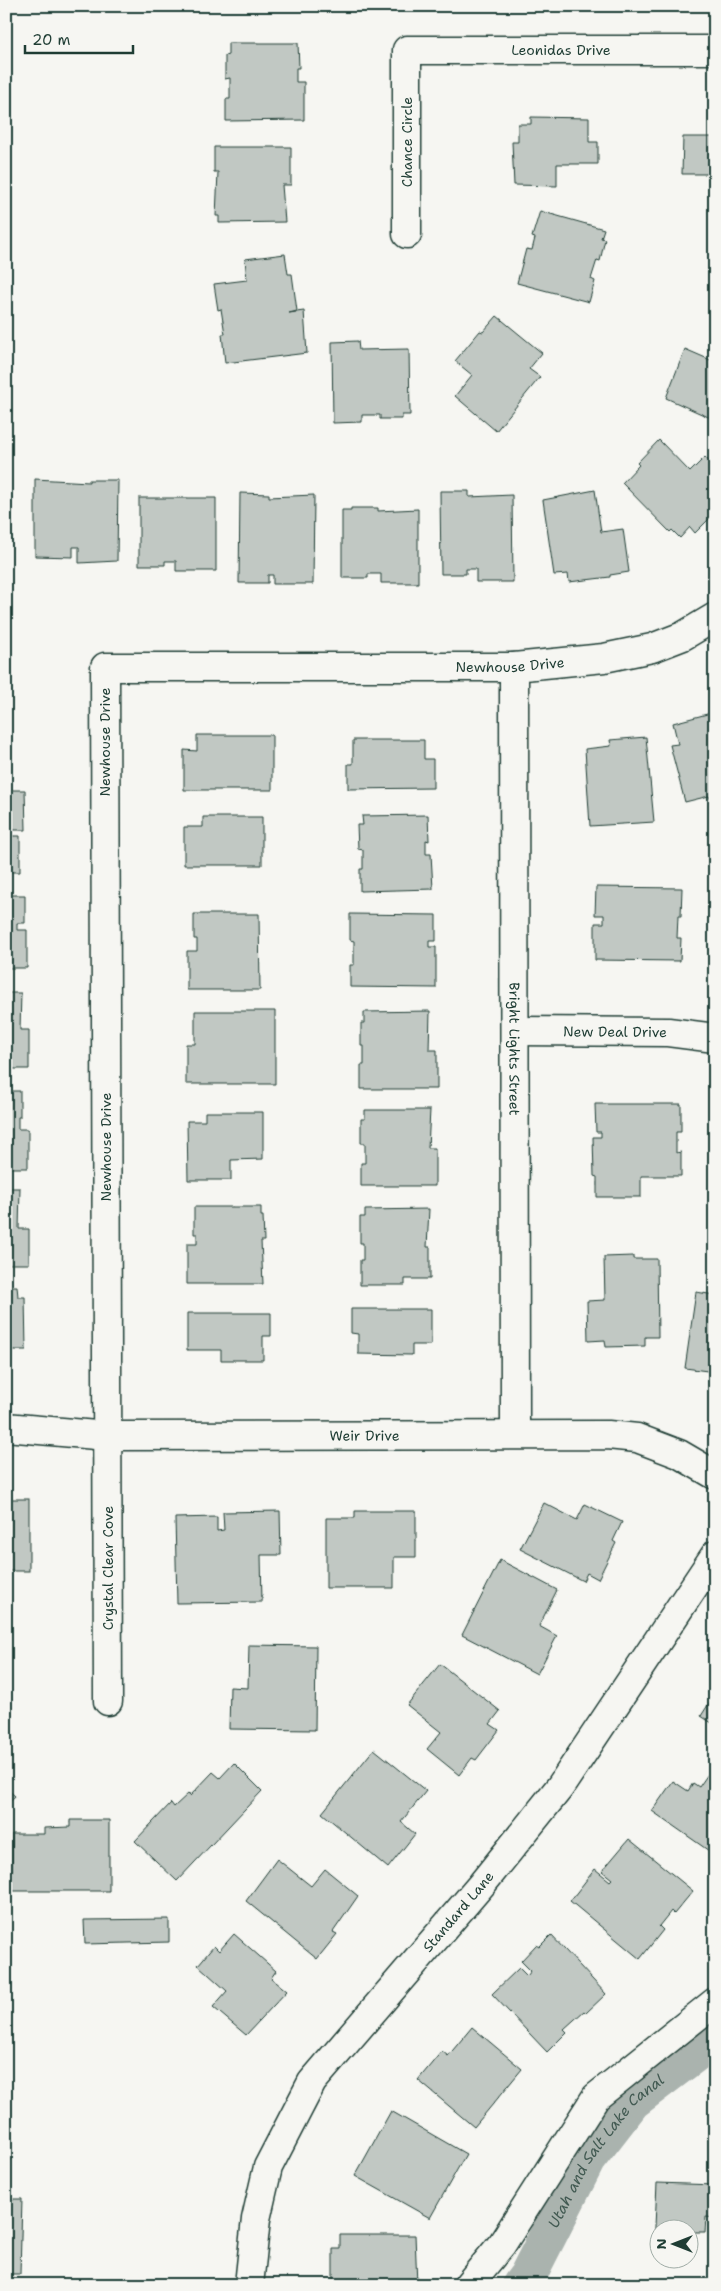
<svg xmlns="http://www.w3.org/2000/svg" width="721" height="2291" viewBox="0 0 721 2291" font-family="'Shantell Sans',sans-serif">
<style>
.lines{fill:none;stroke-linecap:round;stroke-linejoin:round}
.canal{stroke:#aab3ae;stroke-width:38}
.building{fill:#c1c8c3;stroke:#1f3d34}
.minor-casing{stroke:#1f3d34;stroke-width:31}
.minor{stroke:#f6f6f2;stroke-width:28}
.labels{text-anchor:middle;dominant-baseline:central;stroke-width:4;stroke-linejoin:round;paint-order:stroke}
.street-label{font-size:14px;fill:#1f3d34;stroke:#f6f6f2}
.water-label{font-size:15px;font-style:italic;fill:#425a52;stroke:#f6f6f2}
</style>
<rect width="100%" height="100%" fill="#f6f6f2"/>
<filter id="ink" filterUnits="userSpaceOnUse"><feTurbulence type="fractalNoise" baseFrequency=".02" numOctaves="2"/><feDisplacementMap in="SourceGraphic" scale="10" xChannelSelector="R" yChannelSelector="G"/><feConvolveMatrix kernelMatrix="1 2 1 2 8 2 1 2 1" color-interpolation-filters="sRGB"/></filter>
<g filter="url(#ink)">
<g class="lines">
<path class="canal" id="s1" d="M521,2285L527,2277L587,2159L632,2101L715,2038"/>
</g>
<g class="building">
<polygon points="228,43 298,43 299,68 296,68 296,82 304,82 304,120 226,121 226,99 230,99 230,78 225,79 225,56 228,55"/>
<polygon points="531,117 589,118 589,142 598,142 598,164 557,164 557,186 514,185 512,142 518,142 518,124 531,124"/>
<polygon points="683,137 715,137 715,184 714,174 682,174"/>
<polygon points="214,147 291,147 291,185 282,185 285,222 219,223 219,216 216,216 218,172 214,172"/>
<polygon points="540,211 604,229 601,238 605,239 600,261 597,260 591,279 595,281 589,302 517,283 526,249 532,250 535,238 532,237"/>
<polygon points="285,254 288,274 292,274 297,311 289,313 304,311 307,353 225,363 222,334 225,334 221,309 218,310 214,284 247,280 245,259"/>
<polygon points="497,316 542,353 529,369 540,377 496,431 455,396 472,375 455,361 480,331 483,332"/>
<polygon points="358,341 359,350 409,349 410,415 402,415 402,419 380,419 380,415 362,415 362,422 333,423 332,342"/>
<polygon points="685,349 715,362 715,420 666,398"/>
<polygon points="659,440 690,472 705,457 715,467 715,513 695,533 690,527 680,538 672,530 670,532 622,483 639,465 637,463"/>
<polygon points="35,479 89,482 89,480 118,480 117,561 79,563 79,547 73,547 73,557 35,556"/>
<polygon points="595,490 601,532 623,529 629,572 610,575 610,577 569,582 568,574 554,575 543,500"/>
<polygon points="440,491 469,491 469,497 512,495 513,582 476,582 476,569 466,569 466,574 441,574"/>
<polygon points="240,493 269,494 269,497 314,495 313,584 273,584 273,575 268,575 268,583 239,583"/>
<polygon points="139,498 216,498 216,571 176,571 176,561 165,561 165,565 139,565"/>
<polygon points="351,508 378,508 378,511 418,509 418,583 381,583 381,574 368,574 368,578 342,578 342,510 351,510"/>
<polygon points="711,713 712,719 715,718 715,800 711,801 709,796 685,802 670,745 678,744 673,723"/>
<polygon points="197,735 272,735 272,790 184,790 184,750 197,751"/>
<polygon points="646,737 654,822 590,826 585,749 611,746 610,740"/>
<polygon points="353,740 424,740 424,759 433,759 433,788 348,789 348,764 353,764"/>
<polygon points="6,790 25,790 26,830 10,830 10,836 20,836 20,872 6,872"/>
<polygon points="428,815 429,841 426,840 426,854 431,854 433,889 360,891 360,869 363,869 363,850 358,849 357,825 363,825 362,816"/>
<polygon points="203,817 262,817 262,865 184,865 184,827 203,827"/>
<polygon points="596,887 682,888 681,916 678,916 677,938 681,938 680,961 595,960 595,923 604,923 604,915 595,915"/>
<polygon points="6,895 25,895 25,923 17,923 17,930 27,930 27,968 6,968"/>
<polygon points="194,914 259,914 260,990 187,990 187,951 197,951 197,939 194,939"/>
<polygon points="350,914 436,915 436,941 429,941 429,947 436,947 436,988 350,987 350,965 354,965 354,941 350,940"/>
<polygon points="6,993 21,993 20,1030 29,1030 29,1069 6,1069"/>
<polygon points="195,1011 275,1011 275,1084 186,1084 186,1044 195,1044"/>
<polygon points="430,1011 429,1050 437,1050 437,1089 361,1089 361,1065 364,1065 364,1046 361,1046 361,1023 364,1023 364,1012"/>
<polygon points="6,1091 20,1091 20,1117 18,1117 18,1129 28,1129 28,1168 6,1168"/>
<polygon points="595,1104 681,1104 681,1132 676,1132 676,1153 681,1152 681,1176 641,1176 641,1197 597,1197 597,1177 594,1176 593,1137 601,1137 601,1132 596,1132"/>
<polygon points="365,1110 430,1110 428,1148 435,1148 435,1186 361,1186 361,1163 365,1163 365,1143 361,1143 361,1119 365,1119"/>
<polygon points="205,1112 263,1112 263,1159 231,1160 231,1180 188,1180 187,1121 205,1121"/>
<polygon points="6,1188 20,1188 19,1229 29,1229 29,1264 6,1264"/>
<polygon points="194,1207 261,1207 261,1216 263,1216 264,1241 261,1241 263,1284 187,1284 187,1244 197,1244 197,1234 194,1234"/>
<polygon points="429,1209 427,1247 430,1247 430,1279 405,1279 405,1285 360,1285 360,1260 363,1260 363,1243 360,1243 360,1217 365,1217 365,1210"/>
<polygon points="633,1256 633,1259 657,1259 658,1337 645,1337 645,1346 606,1347 605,1340 588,1341 587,1301 605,1300 604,1257"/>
<polygon points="6,1286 17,1286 18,1297 25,1297 26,1350 6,1350"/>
<polygon points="696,1292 715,1295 715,1372 685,1368"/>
<polygon points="351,1309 431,1309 431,1345 412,1345 412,1355 358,1354 358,1334 351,1333"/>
<polygon points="187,1313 271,1313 271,1336 263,1336 263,1360 221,1360 221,1350 187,1350"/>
<rect x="6" y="1499" width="23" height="72"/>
<polygon points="544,1503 577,1520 585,1504 622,1522 613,1541 616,1543 598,1579 587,1573 583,1581 520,1549"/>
<polygon points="280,1511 281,1555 261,1555 262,1602 177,1603 175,1518 217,1517 217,1531 224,1530 223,1512"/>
<polygon points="355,1511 416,1511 416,1557 394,1557 394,1588 326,1588 326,1518 355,1518"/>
<polygon points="500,1560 557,1590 539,1626 557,1636 537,1674 462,1635"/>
<rect x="6" y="1597" width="4" height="42"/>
<polygon points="249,1645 316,1646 315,1730 229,1729 230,1687 248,1688"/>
<polygon points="440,1664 500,1711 490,1724 499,1730 476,1760 472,1758 459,1775 427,1749 441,1732 407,1705"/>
<polygon points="715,1694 715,1725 701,1716"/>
<polygon points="374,1749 426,1791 401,1822 415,1834 388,1868 322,1813"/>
<polygon points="234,1763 262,1791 177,1881 135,1841 171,1803 174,1807 189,1793 190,1796 213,1772 220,1778"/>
<polygon points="708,1774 715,1779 715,1849 712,1853 652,1811 673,1781 688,1791 693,1783 699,1787"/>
<polygon points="6,1788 15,1796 6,1806"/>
<polygon points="70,1820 109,1820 109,1891 12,1891 12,1834 44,1834 44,1828 70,1827"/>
<polygon points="629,1839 693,1891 674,1914 671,1911 659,1926 663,1930 640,1959 570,1901 595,1869 610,1881 612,1879 602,1871"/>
<polygon points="277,1859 311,1886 325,1869 358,1896 333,1932 337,1934 317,1959 246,1901"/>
<polygon points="169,1919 169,1942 85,1944 84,1920"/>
<polygon points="234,1934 276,1971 271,1978 287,1991 246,2035 213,2007 227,1991 198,1965 214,1946 219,1951"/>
<polygon points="551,1935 606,1994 586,2013 584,2011 564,2029 567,2032 547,2052 492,1994 519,1968 527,1976 531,1971 521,1961 536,1945 539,1947"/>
<polygon points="472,2027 522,2069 474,2127 418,2080 442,2051 448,2056"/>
<polygon points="391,2111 466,2154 430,2218 355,2176"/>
<polygon points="657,2183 715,2185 715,2218 706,2217 705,2232 693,2232 692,2249 688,2249 688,2228 658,2228 658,2248 654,2248"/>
<polygon points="6,2199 22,2199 20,2274 6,2274"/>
<polygon points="340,2235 415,2235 417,2285 333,2285 333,2249 340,2249"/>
</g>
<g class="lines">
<g class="minor-casing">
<g id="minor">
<path id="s2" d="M407,234V50H715"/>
<path id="s3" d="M514,667L515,1433"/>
<path id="s4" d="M515,1031L668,1032L715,1038"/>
<path id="s5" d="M6,1427L107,1436L608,1435L637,1438L679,1454L715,1475"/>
<path id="s6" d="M108,1701L105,667H514L604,658L652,648L683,636L715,617"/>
<path id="s7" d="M249,2285L256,2219L268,2167L312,2082L482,1884L560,1787L715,1555"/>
<polyline points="468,2285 502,2244 596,2097 715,2002"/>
</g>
</g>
<use href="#minor" class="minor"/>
</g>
</g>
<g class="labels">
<g class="street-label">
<text stroke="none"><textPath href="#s2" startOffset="338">Leonidas Drive</textPath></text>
<text transform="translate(407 142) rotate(-90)">Chance Circle</text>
<text stroke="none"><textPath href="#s6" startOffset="1439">Newhouse Drive</textPath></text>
<text transform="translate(105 742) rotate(-90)">Newhouse Drive</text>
<text stroke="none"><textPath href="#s4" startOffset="100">New Deal Drive</textPath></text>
<text stroke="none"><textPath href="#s3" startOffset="382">Bright Lights Street</textPath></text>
<text transform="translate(106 1147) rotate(-90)">Newhouse Drive</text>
<text stroke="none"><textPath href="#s5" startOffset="359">Weir Drive</textPath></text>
<text transform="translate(108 1568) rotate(-90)">Crystal Clear Cove</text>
<text stroke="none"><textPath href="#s7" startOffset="440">Standard Lane</textPath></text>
</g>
<g class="water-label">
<text stroke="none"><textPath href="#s1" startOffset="160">Utah and Salt Lake Canal</textPath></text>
</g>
</g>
<rect width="721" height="2291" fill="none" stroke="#f6f6f2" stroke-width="25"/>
<rect x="12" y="12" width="696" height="2266" fill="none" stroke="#1f3d34" stroke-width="2" filter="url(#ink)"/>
<g transform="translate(674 2244) rotate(270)"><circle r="24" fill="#f6f6f2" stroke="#a0aca6"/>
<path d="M0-4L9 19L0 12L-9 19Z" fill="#1f3d34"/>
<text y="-8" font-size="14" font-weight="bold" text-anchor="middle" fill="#1f3d34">N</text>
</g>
<path d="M25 45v8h108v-8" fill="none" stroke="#1f3d34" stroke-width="2.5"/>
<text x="32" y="45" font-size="15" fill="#1f3d34" stroke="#f6f6f2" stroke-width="4" paint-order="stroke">20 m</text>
</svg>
